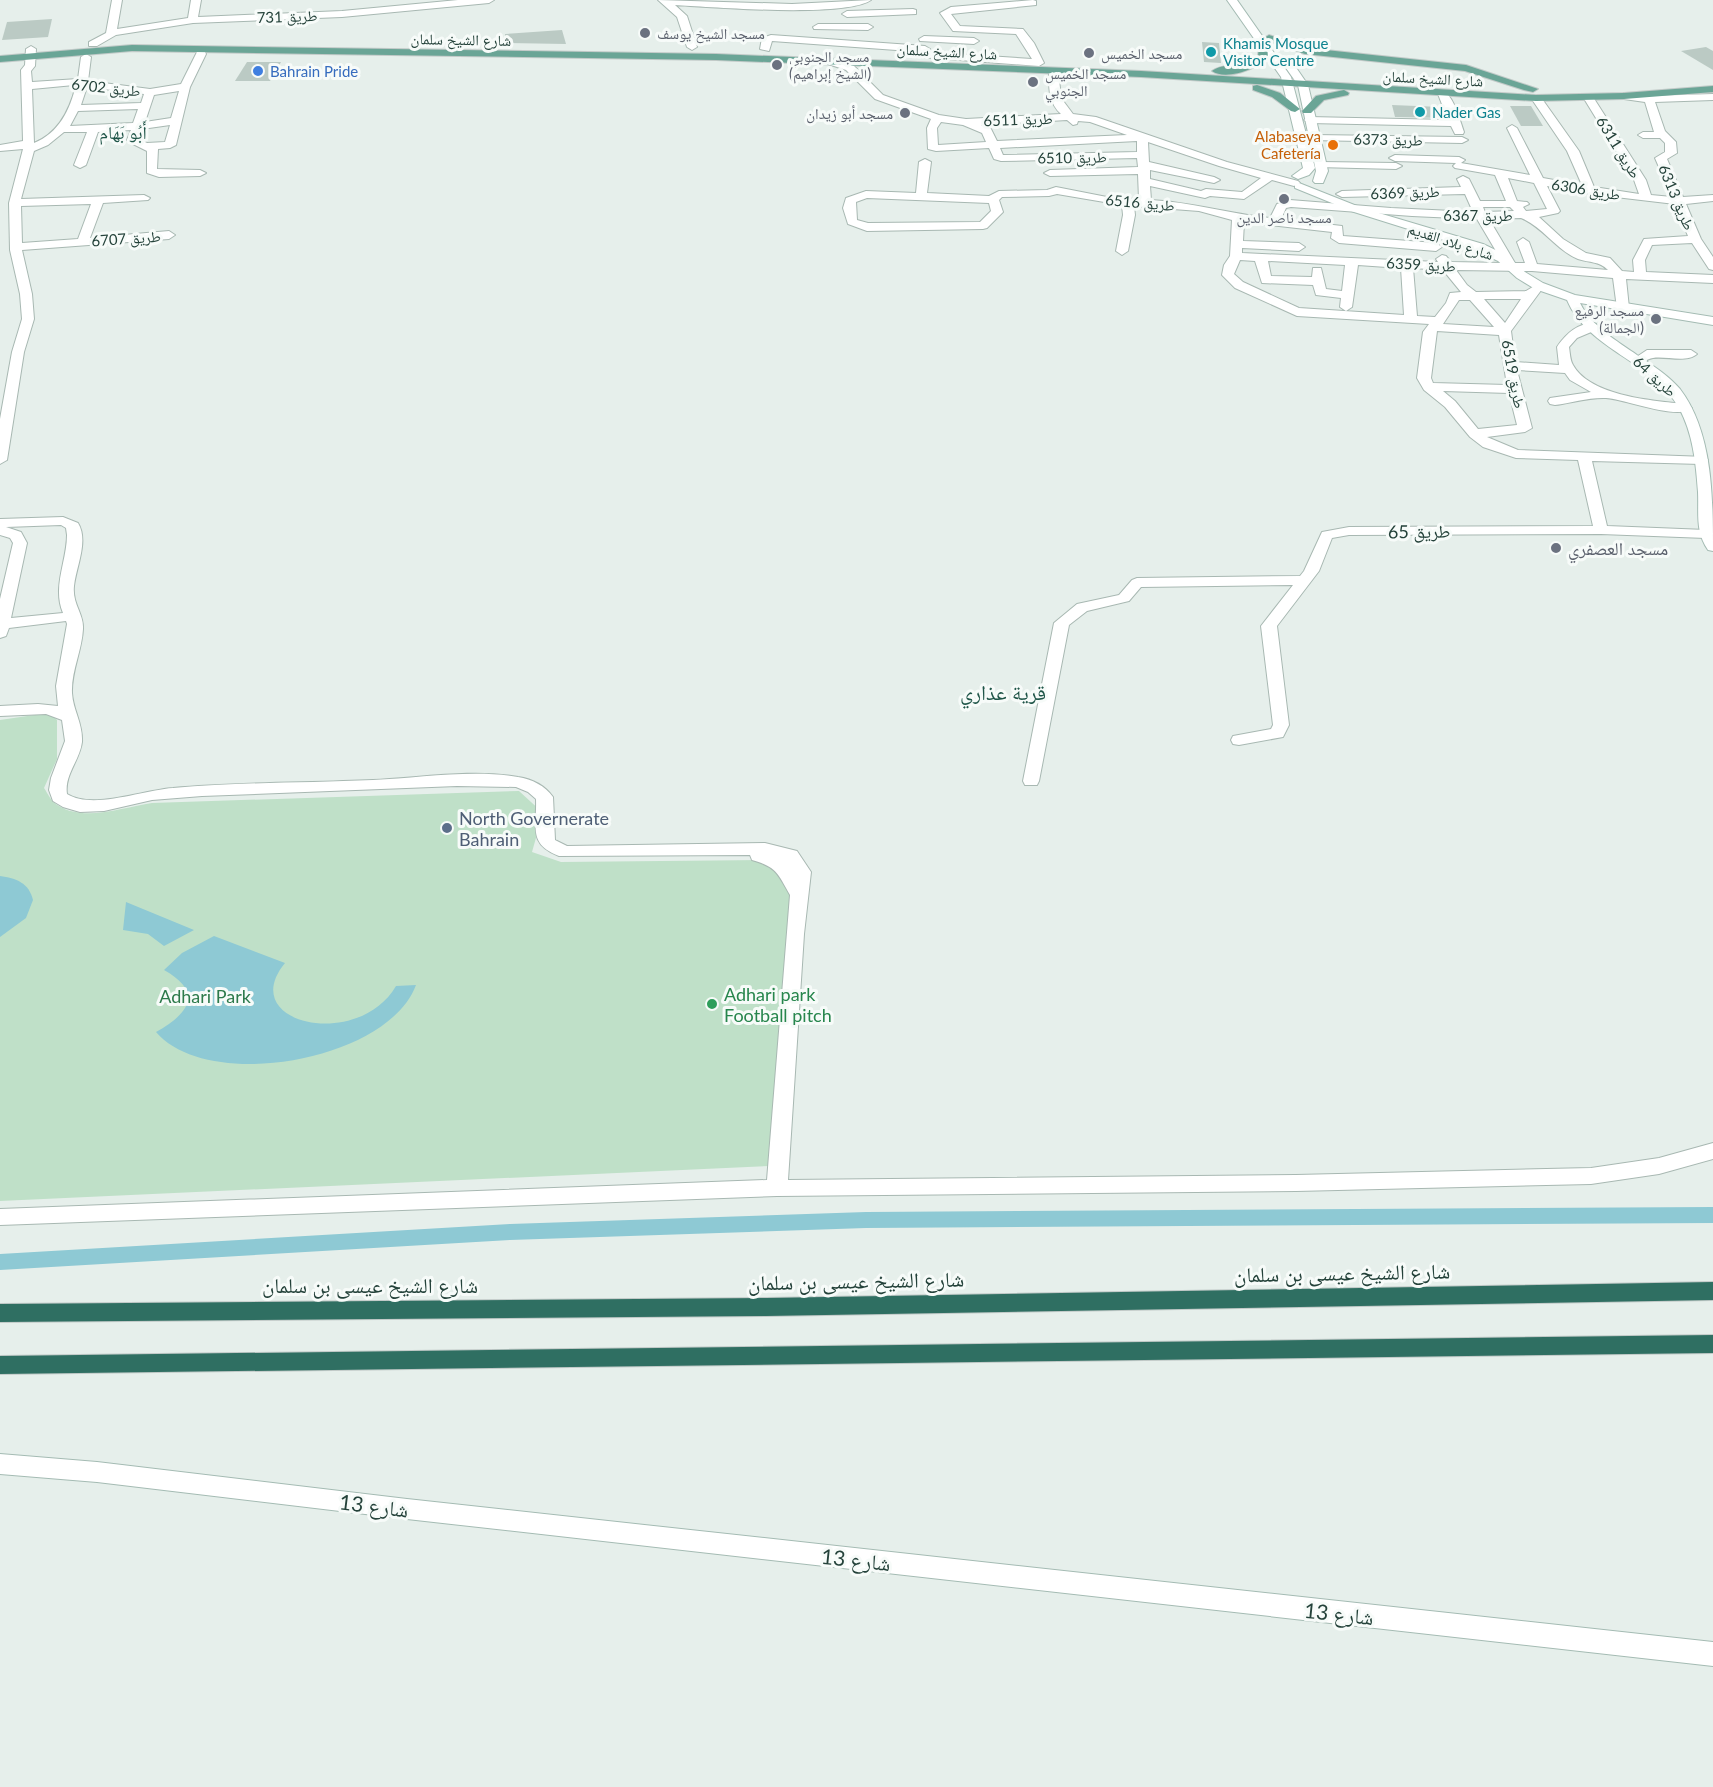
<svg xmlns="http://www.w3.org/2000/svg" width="1713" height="1787" viewBox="0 0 1713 1787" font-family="Lato,'Noto Naskh Arabic',sans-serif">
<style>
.green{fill:#bfe0c8}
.water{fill:#8ec9d4}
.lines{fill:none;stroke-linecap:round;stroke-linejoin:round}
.canal{fill:#8ec9d4;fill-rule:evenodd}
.building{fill:#bbcac4}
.street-casing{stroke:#a8b8b2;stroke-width:2}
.secondary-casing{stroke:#a4bbb3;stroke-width:2}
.primary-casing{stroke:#c2cac8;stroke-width:2}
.highway-casing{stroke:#c2cac8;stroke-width:2}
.street{fill:#fff;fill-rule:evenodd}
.secondary{fill:#fff;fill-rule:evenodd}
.primary{fill:#6aa596;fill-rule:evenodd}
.highway{fill:#2f6f62;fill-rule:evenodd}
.worship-dot{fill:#6b7280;stroke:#f7fbf9;stroke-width:2}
.culture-dot{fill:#0f9aa8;stroke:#f7fbf9;stroke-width:2}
.shop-dot{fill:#3f7fe0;stroke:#f7fbf9;stroke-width:2}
.food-dot{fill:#e8710a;stroke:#f7fbf9;stroke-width:2}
.service-dot{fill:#5c6f8a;stroke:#f7fbf9;stroke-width:2}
.leisure-dot{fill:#2e9e5b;stroke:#f7fbf9;stroke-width:2}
.labels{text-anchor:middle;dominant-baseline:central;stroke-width:6;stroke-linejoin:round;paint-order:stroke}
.far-street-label{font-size:15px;fill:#24423a;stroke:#f7fbf9}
.far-worship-label{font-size:15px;fill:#5b616d;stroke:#f7fbf9;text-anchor:start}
.far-culture-label{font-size:15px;fill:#0d838f;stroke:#f7fbf9;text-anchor:start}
.far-shop-label{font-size:15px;fill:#366cbe;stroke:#f7fbf9;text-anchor:start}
.far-food-label{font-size:15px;fill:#c56008;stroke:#f7fbf9;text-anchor:end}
.far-quarter-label{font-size:18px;fill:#1f5548;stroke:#f7fbf9}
.street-label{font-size:18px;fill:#24423a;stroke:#f7fbf9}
.worship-label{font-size:18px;fill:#5b616d;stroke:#f7fbf9;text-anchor:start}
.service-label{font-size:18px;fill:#4e5e75;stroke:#f7fbf9;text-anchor:start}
.leisure-label{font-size:18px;fill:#27864d;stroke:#f7fbf9;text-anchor:start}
.park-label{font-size:18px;fill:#2d7a4b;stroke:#f7fbf9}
.quarter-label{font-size:21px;fill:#1f5548;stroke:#f7fbf9}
.near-street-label{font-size:21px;fill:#24423a;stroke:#f7fbf9}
</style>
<rect width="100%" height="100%" fill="#e6efeb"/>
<path class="green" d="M41,714L53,716L57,720V759L44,788C48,794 52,803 59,806C85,822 124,807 152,803L519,791L543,813L532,852L561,862L762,860L790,885L779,1159L770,1166L0,1201V720Z"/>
<g class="water">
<path d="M0,876C16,878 29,883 33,900L26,918L0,937Z"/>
<polygon points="126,902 194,930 164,946 148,934 123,930"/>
<path d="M214,936L285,963C235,1024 358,1051 396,986L416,985C388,1061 208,1093 156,1032C188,1014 205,993 164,970L182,953Z"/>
</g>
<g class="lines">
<polygon class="canal" points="1713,1207 1713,1223 866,1228 510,1240 0,1270 0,1254 510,1224 866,1212"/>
</g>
<g class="building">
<polygon points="52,19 48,37 2,40 7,22"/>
<polygon points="562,30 566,44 505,43 505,34"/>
<polygon points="1202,42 1219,43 1221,63 1204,62"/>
<polygon points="1706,47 1713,51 1713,70 1681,51"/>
<polygon points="247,62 281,62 270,81 235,81"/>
<polygon points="1392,105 1441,107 1445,118 1395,117"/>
<polygon points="1510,106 1531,106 1543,126 1521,126"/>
</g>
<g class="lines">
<g class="street-casing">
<g id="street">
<polygon points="112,0 122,0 117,29 188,18 191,0 201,0 198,17 342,11 458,0 494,0 489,3 342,17 193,23 116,35 97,46 89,46 89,42 106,33"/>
<path d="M658,0L792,4L871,0C846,18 711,7 675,5L687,16L697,47L692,50L687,47L677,17Z"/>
<polygon points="1033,0 1036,1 1036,5 951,14 960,26 1023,29 1034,43 1044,63 1039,66 920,57 919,55 924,52 772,41 769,51 760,49 762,38 771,35 925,46 930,49 925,52 1032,59 1016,34 953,31 940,13 951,7"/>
<polygon points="913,9 916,10 916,14 847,17 842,14 847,11"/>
<polygon points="818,24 868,24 873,27 868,30 814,29 813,27"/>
<polygon points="924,36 974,38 979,41 974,44 920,41 919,39"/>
<path d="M31,46L36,49L35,66L31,71L32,82L78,79L81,57L86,54L91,57L88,81L150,89L181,84L197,52H205L206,54L190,87L176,145L170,148L158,149L157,169L200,170L206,173L200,176L159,177L147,173V151L129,142L127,140L131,130L98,132L86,165L80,168L74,165L87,132H64L48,145L34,151L21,199L144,195L150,198L148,200L103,203L90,238L169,231L175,235L169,239L22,250L32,294L34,319L24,352L7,460L0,464V419L12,352L22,319L20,294L10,250L9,203L23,149L0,151V145L23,141L21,70L25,65L26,49ZM74,85H76C70,110 59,133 34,143L32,89ZM87,87L144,94L141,103L81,105ZM179,91L171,118L145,122L154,95ZM138,109L133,123L70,126L78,111ZM170,125L165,142L147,143L139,139L142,129ZM91,204L78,239L22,243L21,206Z"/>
<path d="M826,57L854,66L883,95L939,115L966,119L1061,114C1048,102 1049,88 1049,71L1058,69L1061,98L1073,114L1096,117L1227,162L1298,181L1300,183L1294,186L1272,180L1244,199L1210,196L1205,198L1150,186L1151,200C1191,202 1230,214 1270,218L1277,204L1290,200L1391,208L1473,212L1465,194L1342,197L1336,194L1342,191L1461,187L1457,179L1463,176L1469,179L1480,201H1506L1495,175L1455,168L1453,166L1456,163L1395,161L1389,158L1395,155L1459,157L1465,160L1461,163L1530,175L1507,128L1512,125L1517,128L1543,178L1582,185L1567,151L1531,98L1536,95L1540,96L1579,151L1594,187L1639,194L1634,180L1583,97L1588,94L1593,97L1646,180L1651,195L1672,197L1655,158L1665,152V143L1660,138H1643L1638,135L1643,132H1654L1645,102L1624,99L1619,96L1624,93L1649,96L1713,94V100L1655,102L1665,131L1676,142L1677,153L1667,159L1683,197L1713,195V201L1686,204L1701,239L1713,257V270L1709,269L1692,243L1652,245L1645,260L1646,272L1713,275V283L1626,279L1629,308L1623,312L1617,308L1613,278L1532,271L1456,270L1467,285L1476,292L1526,291L1536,285L1542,289L1511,331L1515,362L1559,365L1557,347C1565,335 1579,321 1596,324L1597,327L1596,330L1577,338L1569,347C1570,353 1570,360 1573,365C1590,396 1654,401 1685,404L1692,408C1679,421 1624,399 1606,398C1590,397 1571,403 1555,405L1550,404L1548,401L1550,398L1591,392L1570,380L1565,373L1517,370L1532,428L1525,432L1487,437L1518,450L1706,457L1708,460L1706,463L1701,464L1592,461L1607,526L1706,530L1711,531L1713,534L1706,538L1601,534L1349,535L1332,538L1319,571L1277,626L1289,725L1283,737L1239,745L1233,744L1231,740L1233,736L1271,729L1273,725L1261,626L1293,585L1141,587L1129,601L1087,611L1069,625L1039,781L1037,785H1025L1023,781L1054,623L1077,604L1119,595L1132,580L1137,578L1300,576L1304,571L1322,532L1349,527L1593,526L1578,460L1516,458L1483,447L1470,437L1445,407L1424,390L1417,378L1423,332L1429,324L1297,316L1235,288L1222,275L1224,265L1230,256L1232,220L1199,211L1134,206L1135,215L1128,251L1122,255L1116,251L1123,215L1122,205L1057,194L1049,196L1002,197L999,200L1003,212L987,228L983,229L867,231L848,224L843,208L846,198L866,191L916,193L919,162L925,159L931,162L927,193L989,196L999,191L1047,190L1056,187L1112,198L1139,199L1138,174L1050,176L1044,173L1050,170L1138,167L1137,158L1001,161L994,159L989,148L936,151L928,149L927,128L931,119L875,99L846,70L822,62V58ZM1067,120L1073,125L1077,124L1078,121L1090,122L1127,135L997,141L991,129L981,125ZM941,122L963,125L982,133L986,142L938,145L937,128ZM1137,141V152L1003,155L1000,148ZM1148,142L1219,166L1261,178L1242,192L1206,189L1201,191L1150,179V170L1214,183L1220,180L1214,177L1149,162ZM1508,178L1534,183L1547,209L1526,211L1523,207L1529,204L1527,202L1517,201ZM1547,186L1590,194L1675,204L1688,236L1644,239L1633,260L1634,272L1622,271L1610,258L1586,253L1563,239L1539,217L1558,213L1560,211ZM867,198L989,203L991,211L980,222L868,223L857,220L856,202ZM1291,207L1412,216L1477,219L1503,263L1451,262L1446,256L1442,255L1436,259L1438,262L1242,253V248L1299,251L1305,247L1299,243L1243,241L1244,222L1332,232L1331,238L1339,243L1436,251L1442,247L1436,243L1343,236L1342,226L1281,219L1286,208ZM1483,207H1510L1514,211L1485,212ZM1521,218C1543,227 1556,250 1578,259C1590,263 1599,261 1608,270L1537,264L1529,242L1523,238L1517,242L1525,263H1515L1489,219ZM1240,260L1255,261L1262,283L1313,285L1316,295L1341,298L1340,307L1346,311L1352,307L1358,265L1401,268L1404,315L1299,308L1243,282L1234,274ZM1268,261L1345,265L1342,291L1326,289L1321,268H1313L1312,277L1271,276ZM1413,268L1443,270L1461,292L1450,293L1446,303L1435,317L1417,316ZM1484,299H1521L1505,323ZM1459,300H1470L1494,327L1443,324ZM1437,331L1499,335L1507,385L1433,383L1431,378ZM1443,391L1509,393L1517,425L1478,429L1455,401Z"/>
<path d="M1443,91C1454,96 1460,121 1464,132L1463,134H1455L1451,126L1309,123L1304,120L1309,117L1448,120L1438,94Z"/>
<polygon points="1313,135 1462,137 1468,140 1462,143 1309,140 1309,136"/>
<polygon points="1321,162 1396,163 1402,166 1396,169 1317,167 1317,163"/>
<path d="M1647,350H1691L1697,354C1687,363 1666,356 1653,358C1645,359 1643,365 1634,363L1632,360Z"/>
<path d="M63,517L78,523C89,541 76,567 74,586C72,604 84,614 83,629C82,651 71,671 72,693C73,711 83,723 82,742C80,760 64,775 67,794C93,810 143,790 173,788C240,782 307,783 373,780C419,778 473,769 518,777C532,779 545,786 553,797L555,840L567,846L765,843L797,851L811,872L804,934L788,1180L1296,1175L1591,1168L1659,1158L1713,1143V1159L1659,1174L1591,1184L1296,1191L777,1196L0,1225V1209L767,1180L790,895C778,874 777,867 752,860L750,855L559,856C528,844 537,828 536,799L528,792L516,787L457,786L202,796L152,800L104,811L80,812L63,807L53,801L49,790L51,778L65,741L62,720L46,714L0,716V706L38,704L58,706L56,686L67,624L66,621L9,628L6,636L0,638V599L13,543L10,538L0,535V519ZM61,525L66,528L67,535C67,561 52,587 63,613L11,618L27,543L21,532L6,527Z"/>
</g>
</g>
<g class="secondary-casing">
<g id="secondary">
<polygon points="1227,0 1237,0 1291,77 1315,168 1309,175 1298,179 1292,176 1303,168 1281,77"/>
<polygon points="1291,65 1295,66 1308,85 1328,171 1323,183 1315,183 1313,181 1316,171 1298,85 1286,68"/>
<path d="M1299,183L1362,208L1483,244L1506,255L1525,272L1543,283L1575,295L1713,317V325L1580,303C1591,326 1617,341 1637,355C1652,365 1668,375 1680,389C1713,432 1713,499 1713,551L1708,550C1695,531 1699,514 1698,492C1696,464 1693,433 1679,408C1653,361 1588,350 1567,300L1535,289L1517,278L1498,261L1475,250L1354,212L1295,188V184Z"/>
<polygon points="0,1454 97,1462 407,1499 1713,1642 1713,1666 407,1519 97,1482 0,1474"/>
</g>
</g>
<g class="primary-casing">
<g id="primary">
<polygon points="1269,35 1307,48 1466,65 1538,89 1533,92 1524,90 1465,71 1305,54 1265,40 1264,38"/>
<polygon points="132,45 716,54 1141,71 1536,95 1624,93 1713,86 1713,92 1624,99 1536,101 1141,77 716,60 132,51 0,62 0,56"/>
<path d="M1259,46H1267L1268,57C1257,69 1226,81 1212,71C1224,62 1243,68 1258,56Z"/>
<polygon points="1257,85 1280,93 1300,109 1295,112 1291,111 1272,97 1253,90 1253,86"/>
<polygon points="1344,90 1349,93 1348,95 1324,100 1311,113 1303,113 1302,111 1316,96"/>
</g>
</g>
<g class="highway-casing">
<g id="highway">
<polygon points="1713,1282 1713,1300 766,1316 0,1322 0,1304 766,1298"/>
<polygon points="1713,1335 1713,1353 0,1374 0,1356"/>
</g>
</g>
<use href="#street" class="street"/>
<use href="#secondary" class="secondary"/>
<use href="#primary" class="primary"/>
<use href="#highway" class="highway"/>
</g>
<g class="worship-dot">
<circle cx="645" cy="33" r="6"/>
<circle cx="1089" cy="53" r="6"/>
<circle cx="777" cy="65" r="6"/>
<circle cx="1033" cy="82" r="6"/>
<circle cx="905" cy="113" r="6"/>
<circle cx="1284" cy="199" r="6"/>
<circle cx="1656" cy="319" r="6"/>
<circle cx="1556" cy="548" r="6"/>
</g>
<g class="culture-dot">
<circle cx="1211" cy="52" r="6"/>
<circle cx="1420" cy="112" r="6"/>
</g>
<circle class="shop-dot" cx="258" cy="71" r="6"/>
<circle class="food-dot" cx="1333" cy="145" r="6"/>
<circle class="service-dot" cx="447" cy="828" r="6"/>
<circle class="leisure-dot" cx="712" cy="1004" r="6"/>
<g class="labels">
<g class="far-street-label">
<text transform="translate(287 16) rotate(-2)">طريق 731</text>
<text transform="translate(461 39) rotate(1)">شارع الشيخ سلمان</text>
<text transform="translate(947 51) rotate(3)">شارع الشيخ سلمان</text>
<text transform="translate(1433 78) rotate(3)">شارع الشيخ سلمان</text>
<text transform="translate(106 87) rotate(6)">طريق 6702</text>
<text transform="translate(1018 119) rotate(-2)">طريق 6511</text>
<text transform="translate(1388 139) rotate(1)">طريق 6373</text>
<text transform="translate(1619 147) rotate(58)">طريق 6311</text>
<text transform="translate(1072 157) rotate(-1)">طريق 6510</text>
<text transform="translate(1586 189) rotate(9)">طريق 6306</text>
<text transform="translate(1405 192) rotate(-2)">طريق 6369</text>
<text transform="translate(1677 197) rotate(67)">طريق 6313</text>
<text transform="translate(1140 202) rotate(5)">طريق 6516</text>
<text x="1478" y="215">طريق 6367</text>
<text transform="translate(126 238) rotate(-4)">طريق 6707</text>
<text transform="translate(1451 241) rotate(18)">شارع بلاد القديم</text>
<text transform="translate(1421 264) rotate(3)">طريق 6359</text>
<text transform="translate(1514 374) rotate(79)">طريق 6519</text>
<text transform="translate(1655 376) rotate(42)">طريق 64</text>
</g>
<g class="far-worship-label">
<text x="657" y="33">مسجد الشيخ يوسف</text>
<text x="1101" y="53">مسجد الخميس</text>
<text x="789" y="56">مسجد الجنوبي<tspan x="789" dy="17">(الشيخ إبراهيم)</tspan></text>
<text x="1045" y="73">مسجد الخميس<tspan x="1045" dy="17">الجنوبي</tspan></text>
<text x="893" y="113" text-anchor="end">مسجد أبو زيدان</text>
<text x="1284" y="217" text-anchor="middle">مسجد ناصر الدين</text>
<text x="1644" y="310" text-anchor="end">مسجد الرفيع<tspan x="1644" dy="17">(الجمالة)</tspan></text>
</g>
<g class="far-culture-label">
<text x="1223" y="43">Khamis Mosque<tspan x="1223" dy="17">Visitor Centre</tspan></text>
<text x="1432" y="112">Nader Gas</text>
</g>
<g class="far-shop-label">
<text x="270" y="71">Bahrain Pride</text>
</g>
<g class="far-food-label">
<text x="1321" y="136">Alabaseya<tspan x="1321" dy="17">Cafetería</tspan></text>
</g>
<g class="far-quarter-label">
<text x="123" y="132">أَبُو بَهَام</text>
</g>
<g class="street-label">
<text transform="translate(1419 531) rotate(-1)">طريق 65</text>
</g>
<g class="worship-label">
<text x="1568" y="548">مسجد العصفري</text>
</g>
<g class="service-label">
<text x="459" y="818">North Governerate<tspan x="459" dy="21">Bahrain</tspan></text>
</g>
<g class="leisure-label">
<text x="724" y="994">Adhari park<tspan x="724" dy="21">Football pitch</tspan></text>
</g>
<g class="park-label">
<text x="205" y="996">Adhari Park</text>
</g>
<g class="quarter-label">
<text x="1003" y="691">قرية عذاري</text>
</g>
<g class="near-street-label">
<text transform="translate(1342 1272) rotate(-1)">شارع الشيخ عيسى بن سلمان</text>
<text transform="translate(856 1280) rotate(-1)">شارع الشيخ عيسى بن سلمان</text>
<text x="370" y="1284">شارع الشيخ عيسى بن سلمان</text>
<text transform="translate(374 1505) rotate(7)">شارع 13</text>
<text transform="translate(856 1559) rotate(6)">شارع 13</text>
<text transform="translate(1339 1613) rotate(6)">شارع 13</text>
</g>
</g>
</svg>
